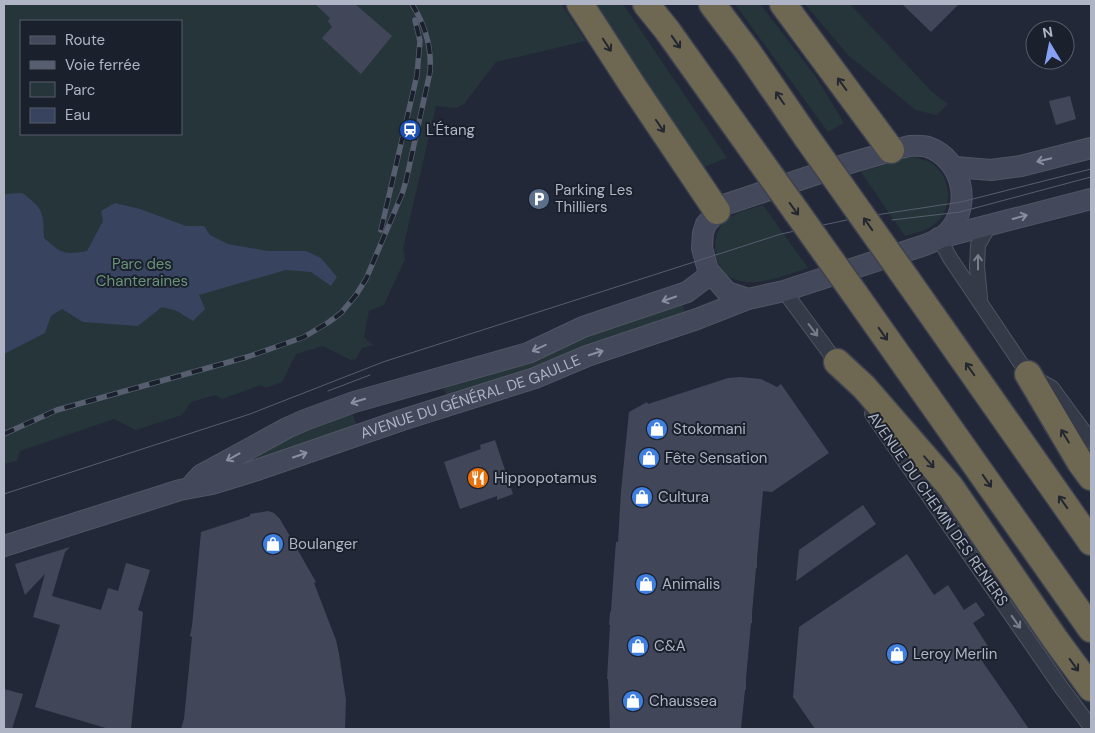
<svg xmlns="http://www.w3.org/2000/svg" width="1095" height="733" viewBox="0 0 1095 733" font-family="'DM Sans',sans-serif">
<style>
.green{fill:#25353a;fill-rule:evenodd}
.water{fill:#384360}
.building{fill:#414759}
.lines{fill:none;stroke-linecap:round;stroke-linejoin:round}
.street-casing{stroke:#505563;stroke-width:16}
.secondary-casing{stroke:#505563;stroke-width:22}
.highway-casing{stroke:#3d4250;stroke-width:29}
.street{stroke:#353a48;stroke-width:14}
.secondary{stroke:#43495b;stroke-width:20}
.highway{stroke:#6e6752;stroke-width:26}
.tram{stroke:#575e6f;stroke-width:1}
.rail-casing{stroke:#575e6f;stroke-width:5.5}
.rail{stroke:#1b202d;stroke-width:4;stroke-dasharray:11;stroke-linecap:butt}
.highway-bridge-casing{stroke:#3d4250;stroke-width:29;stroke-linecap:butt}
.highway-bridge{stroke:#6e6752;stroke-width:26}
.oneway{stroke:#232731}
.oneway2{stroke:#8a8fa0}
.oneway3{stroke:#797e8d}
.labels{text-anchor:middle;dominant-baseline:central;stroke-width:4;stroke-linejoin:round;paint-order:stroke}
.poi-label{font-size:15px;fill:#b0b5c5;stroke:#1b202d;text-anchor:start}
.park-label{font-size:15px;fill:#689478;stroke:#1b202d}
.street-label{font-size:15px;fill:#b0b5c5;stroke:#1b202d}
</style>
<rect width="100%" height="100%" fill="#222838"/>
<g class="green">
<path d="M4,4H561L586,41L496,62L464,104L456,108L436,106L404,244L403,249L405,259L384,305L369,311L364,337L373,345L362,348L356,359L351,360L323,346L296,354L282,382L266,388L261,385L222,399L215,395L191,402L182,415L136,430L114,419L20,451L17,461L4,464ZM21,21H181V134H21Z"/>
<polygon points="591,4 623,4 727,158 704,167"/>
<polygon points="735,4 760,4 816,77 844,123 828,132"/>
<polygon points="805,4 850,4 931,91 948,104 936,115 916,110 848,55"/>
<path d="M911,157C920,159 930,160 936,167C952,182 952,207 937,222C930,230 915,233 905,236L861,172Z"/>
<path d="M763,205L808,268C787,274 763,286 740,281C714,276 708,240 724,222C733,212 751,209 763,205Z"/>
<polygon points="682,304 685,313 603,339 519,374 447,397 444,388 499,370 591,332"/>
<polygon points="351,410 357,426 254,465 226,469 254,451"/>
</g>
<path class="water" d="M22,193C44,209 43,212 44,238C62,254 64,255 87,251L103,221L101,211L115,203L140,209L186,226H204L210,235L228,244L268,251H306L321,258L337,277L331,286L311,272L286,270L199,295L205,309L193,321L177,311L162,307L138,326L83,322L62,309L51,316L45,333L4,354V194Z"/>
<g class="building">
<polygon points="315,4 355,4 392,36 361,74 322,38 332,27 328,21 330,18"/>
<polygon points="902,4 959,4 931,32"/>
<polygon points="1070,96 1076,119 1056,125 1049,101"/>
<polygon points="740,377 761,379 777,387 781,384 829,453 772,492 763,491 757,558 757,568 756,568 752,613 752,623 751,623 746,679 746,690 745,690 741,729 610,729 608,679 607,679 610,625 609,625 610,612 611,611 615,554 616,542 618,542 621,491 629,412 647,402 648,404 728,378"/>
<polygon points="495,440 513,494 497,500 497,496 460,509 444,462 481,449 480,445"/>
<polygon points="863,505 876,524 796,581 799,550"/>
<polygon points="268,511 274,513 280,519 316,582 314,583 336,640 339,654 346,700 345,729 181,729 184,719 192,637 190,636 192,626 201,532 250,516 250,514"/>
<polygon points="70,547 65,552 52,596 101,610 108,588 118,591 126,563 150,570 138,610 143,612 131,729 109,729 35,707 60,625 33,617 45,574 25,595 15,564"/>
<polygon points="907,554 934,595 948,585 964,610 976,602 985,615 973,623 991,651 980,658 1029,729 815,729 793,697 799,627"/>
<polygon points="4,689 23,694 12,729 4,729"/>
</g>
<g class="lines">
<g class="street-casing">
<g id="street">
<polyline points="939,238 950,258 1028,374 1052,388 1091,441"/>
<polyline points="784,291 840,367"/>
<polyline points="980,298 977,267 978,245 989,226"/>
<polyline points="872,414 1061,687 1091,727"/>
</g>
</g>
<g class="secondary-casing">
<g id="secondary">
<path d="M909,146C915,146 922,145 928,147C962,159 973,205 948,232C942,238 933,242 925,245L784,291L748,299L727,292L708,270L702,248L703,233L706,224L724,205L850,163Z"/>
<polyline points="955,167 991,170 1021,166 1091,148"/>
<polyline points="939,238 1091,199"/>
<polyline points="190,487 201,475 287,428 305,420 354,402 528,353 583,327 687,292 711,274"/>
<path id="s1" d="M4,546L180,490L212,484L254,471L402,420L535,378L587,356L697,319L748,299"/>
</g>
</g>
<g class="highway-casing">
<g id="highway">
<polyline points="580,4 633,86 717,211"/>
<polyline points="646,4 667,30 756,155"/>
<polyline points="712,4 746,49 807,138"/>
<polyline points="783,4 891,150"/>
<polyline points="906,278 1091,542"/>
<polyline points="855,294 1091,629"/>
<polyline points="837,362 864,387 950,486 1055,639 1091,688"/>
<polyline points="1028,374 1080,462 1091,477"/>
</g>
</g>
<use href="#street" class="street"/>
<use href="#secondary" class="secondary"/>
<use href="#highway" class="highway"/>
<g class="tram">
<polyline points="892,220 960,212 1091,177"/>
<polyline points="328,391 370,375"/>
<polyline points="4,494 250,414 383,362 781,234 856,218 961,202 1091,169"/>
</g>
<g class="rail-casing">
<g id="rail">
<polyline points="381,230 417,75 420,41 415,20"/>
<path d="M4,434L57,410L247,357L304,337L329,322L341,313L356,295L366,279L402,194L406,181L430,72C432,47 425,25 412,4"/>
</g>
</g>
<use href="#rail" class="rail"/>
<g class="highway-bridge-casing">
<g id="highway-bridge">
<polyline points="807,138 906,278"/>
<polyline points="756,155 855,294"/>
</g>
</g>
<use href="#highway-bridge" class="highway-bridge"/>
</g>
<defs><path id="oneway-shaft" d="M-6 0H5M1.5-3L5.5 0L1.5 3" fill="none" stroke-width="1.6" stroke-linecap="round" stroke-linejoin="round" transform="scale(1.25)"/></defs>
<g class="oneway">
<use href="#oneway-shaft" transform="translate(676 42) rotate(55)"/>
<use href="#oneway-shaft" transform="translate(607 45) rotate(57)"/>
<use href="#oneway-shaft" transform="translate(842 84) rotate(-126)"/>
<use href="#oneway-shaft" transform="translate(780 98) rotate(-124)"/>
<use href="#oneway-shaft" transform="translate(660 126) rotate(56)"/>
<use href="#oneway-shaft" transform="translate(794 209) rotate(54)"/>
<use href="#oneway-shaft" transform="translate(868 224) rotate(-125)"/>
<use href="#oneway-shaft" transform="translate(883 334) rotate(55)"/>
<use href="#oneway-shaft" transform="translate(970 369) rotate(-125)"/>
<use href="#oneway-shaft" transform="translate(1065 436) rotate(-121)"/>
<use href="#oneway-shaft" transform="translate(929 462) rotate(49)"/>
<use href="#oneway-shaft" transform="translate(987 481) rotate(55)"/>
<use href="#oneway-shaft" transform="translate(1063 502) rotate(-125)"/>
<use href="#oneway-shaft" transform="translate(1074 665) rotate(54)"/>
</g>
<g class="oneway2">
<use href="#oneway-shaft" transform="translate(1044 160) rotate(166)"/>
<use href="#oneway-shaft" transform="translate(1020 217) rotate(-15)"/>
<use href="#oneway-shaft" transform="translate(669 299) rotate(161)"/>
<use href="#oneway-shaft" transform="translate(539 348) rotate(155)"/>
<use href="#oneway-shaft" transform="translate(596 353) rotate(-18)"/>
<use href="#oneway-shaft" transform="translate(358 401) rotate(163)"/>
<use href="#oneway-shaft" transform="translate(300 455) rotate(-19)"/>
<use href="#oneway-shaft" transform="translate(233 457) rotate(151)"/>
</g>
<g class="oneway3">
<use href="#oneway-shaft" transform="translate(978 262) rotate(-90)"/>
<use href="#oneway-shaft" transform="translate(813 330) rotate(53)"/>
<use href="#oneway-shaft" transform="translate(1016 622) rotate(55)"/>
</g>
<defs>
<g id="station-disc" transform="scale(1.125)"><circle r="9.5" fill="#1a4fb4" stroke="#1b202d"/><path d="M-3-6H3Q5-6 5-4V2Q5 4 3 4L4.5 6H3L1.5 4h-3L-3 6H-4.5L-3 4Q-5 4-5 2V-4Q-5-6-3-6ZM-3.5-4v3h7v-3ZM-3.5 1v1.5H-2V1ZM2 1v1.5H3.5V1Z" fill="#fff"/></g>
<g id="parking-disc" transform="scale(1.125)"><circle r="9.5" fill="#5c6f8a" stroke="#1b202d"/><path d="M-3.5-5.5H1a3.5 3.5 0 0 1 0 7H-1V5.5H-3.5ZM-1-3.4V-.6H.8a1.4 1.4 0 0 0 0-2.8Z" fill="#fff"/></g>
<g id="shop-disc" transform="scale(1.125)"><circle r="9.5" fill="#3f7fe0" stroke="#1b202d"/><path d="M-5-2.5h2.3a2.7 3.5 0 0 1 5.4 0H5L5.5 6h-11ZM-1.5-2.5h3a1.5 2.3 0 0 0-3 0Z" fill="#fff"/></g>
<g id="restaurant-disc" transform="scale(1.125)"><circle r="9.5" fill="#e8710a" stroke="#1b202d"/><path d="M-5-6h1v4h1v-4h1v4h1v-4h1v5L-1.5 .5V6h-2V.5L-5-1ZM5-6V6H3V1.5H1.5Q1.5-4 5-6Z" fill="#fff"/></g>
</defs>
<g fill-rule="evenodd">
<use href="#station-disc" x="410" y="130"/>
<use href="#parking-disc" x="539" y="199"/>
<use href="#shop-disc" x="657" y="429"/>
<use href="#shop-disc" x="649" y="458"/>
<use href="#restaurant-disc" x="478" y="478"/>
<use href="#shop-disc" x="642" y="497"/>
<use href="#shop-disc" x="273" y="544"/>
<use href="#shop-disc" x="646" y="584"/>
<use href="#shop-disc" x="638" y="646"/>
<use href="#shop-disc" x="897" y="654"/>
<use href="#shop-disc" x="633" y="701"/>
</g>
<g class="labels">
<g class="poi-label">
<text x="426" y="130">L'Étang</text>
<text x="555" y="190">Parking Les<tspan x="555" dy="17">Thilliers</tspan></text>
<text x="673" y="429">Stokomani</text>
<text x="665" y="458">Fête Sensation</text>
<text x="494" y="478">Hippopotamus</text>
<text x="658" y="497">Cultura</text>
<text x="289" y="544">Boulanger</text>
<text x="662" y="584">Animalis</text>
<text x="654" y="646">C&amp;A</text>
<text x="913" y="654">Leroy Merlin</text>
<text x="649" y="701">Chaussea</text>
</g>
<g class="park-label">
<text x="142" y="264">Parc des<tspan x="142" dy="17">Chanteraines</tspan></text>
</g>
<g class="street-label">
<text stroke="none"><textPath href="#s1" startOffset="490">AVENUE DU GÉNÉRAL DE GAULLE</textPath></text>
<text transform="translate(938 509) rotate(55)">AVENUE DU CHEMIN DES RENIERS</text>
</g>
</g>
<rect width="1095" height="733" fill="none" stroke="#b0b5c5" stroke-width="10"/>
<rect x="20" y="20" width="162" height="115" fill="#1b202d" stroke="#575c6a"/>
<rect x="30" y="36" width="25" height="8" fill="#43495b" stroke="#575c6a"/>
<text x="65" y="45" font-size="15" fill="#b0b5c5">Route</text>
<rect x="30" y="61" width="25" height="8" fill="#575e6f" stroke="#575c6a"/>
<text x="65" y="70" font-size="15" fill="#b0b5c5">Voie ferrée</text>
<rect x="30" y="82" width="25" height="15" fill="#25353a" stroke="#575c6a"/>
<text x="65" y="95" font-size="15" fill="#b0b5c5">Parc</text>
<rect x="30" y="108" width="25" height="15" fill="#384360" stroke="#575c6a"/>
<text x="65" y="120" font-size="15" fill="#b0b5c5">Eau</text>
<g transform="translate(1050 45) rotate(350)"><circle r="24" fill="#1b202d" stroke="#575c6a"/>
<path d="M0-4L9 19L0 12L-9 19Z" fill="#86a1f3"/>
<text y="-8" font-size="14" font-weight="bold" text-anchor="middle" fill="#b0b5c5">N</text>
</g>
</svg>
